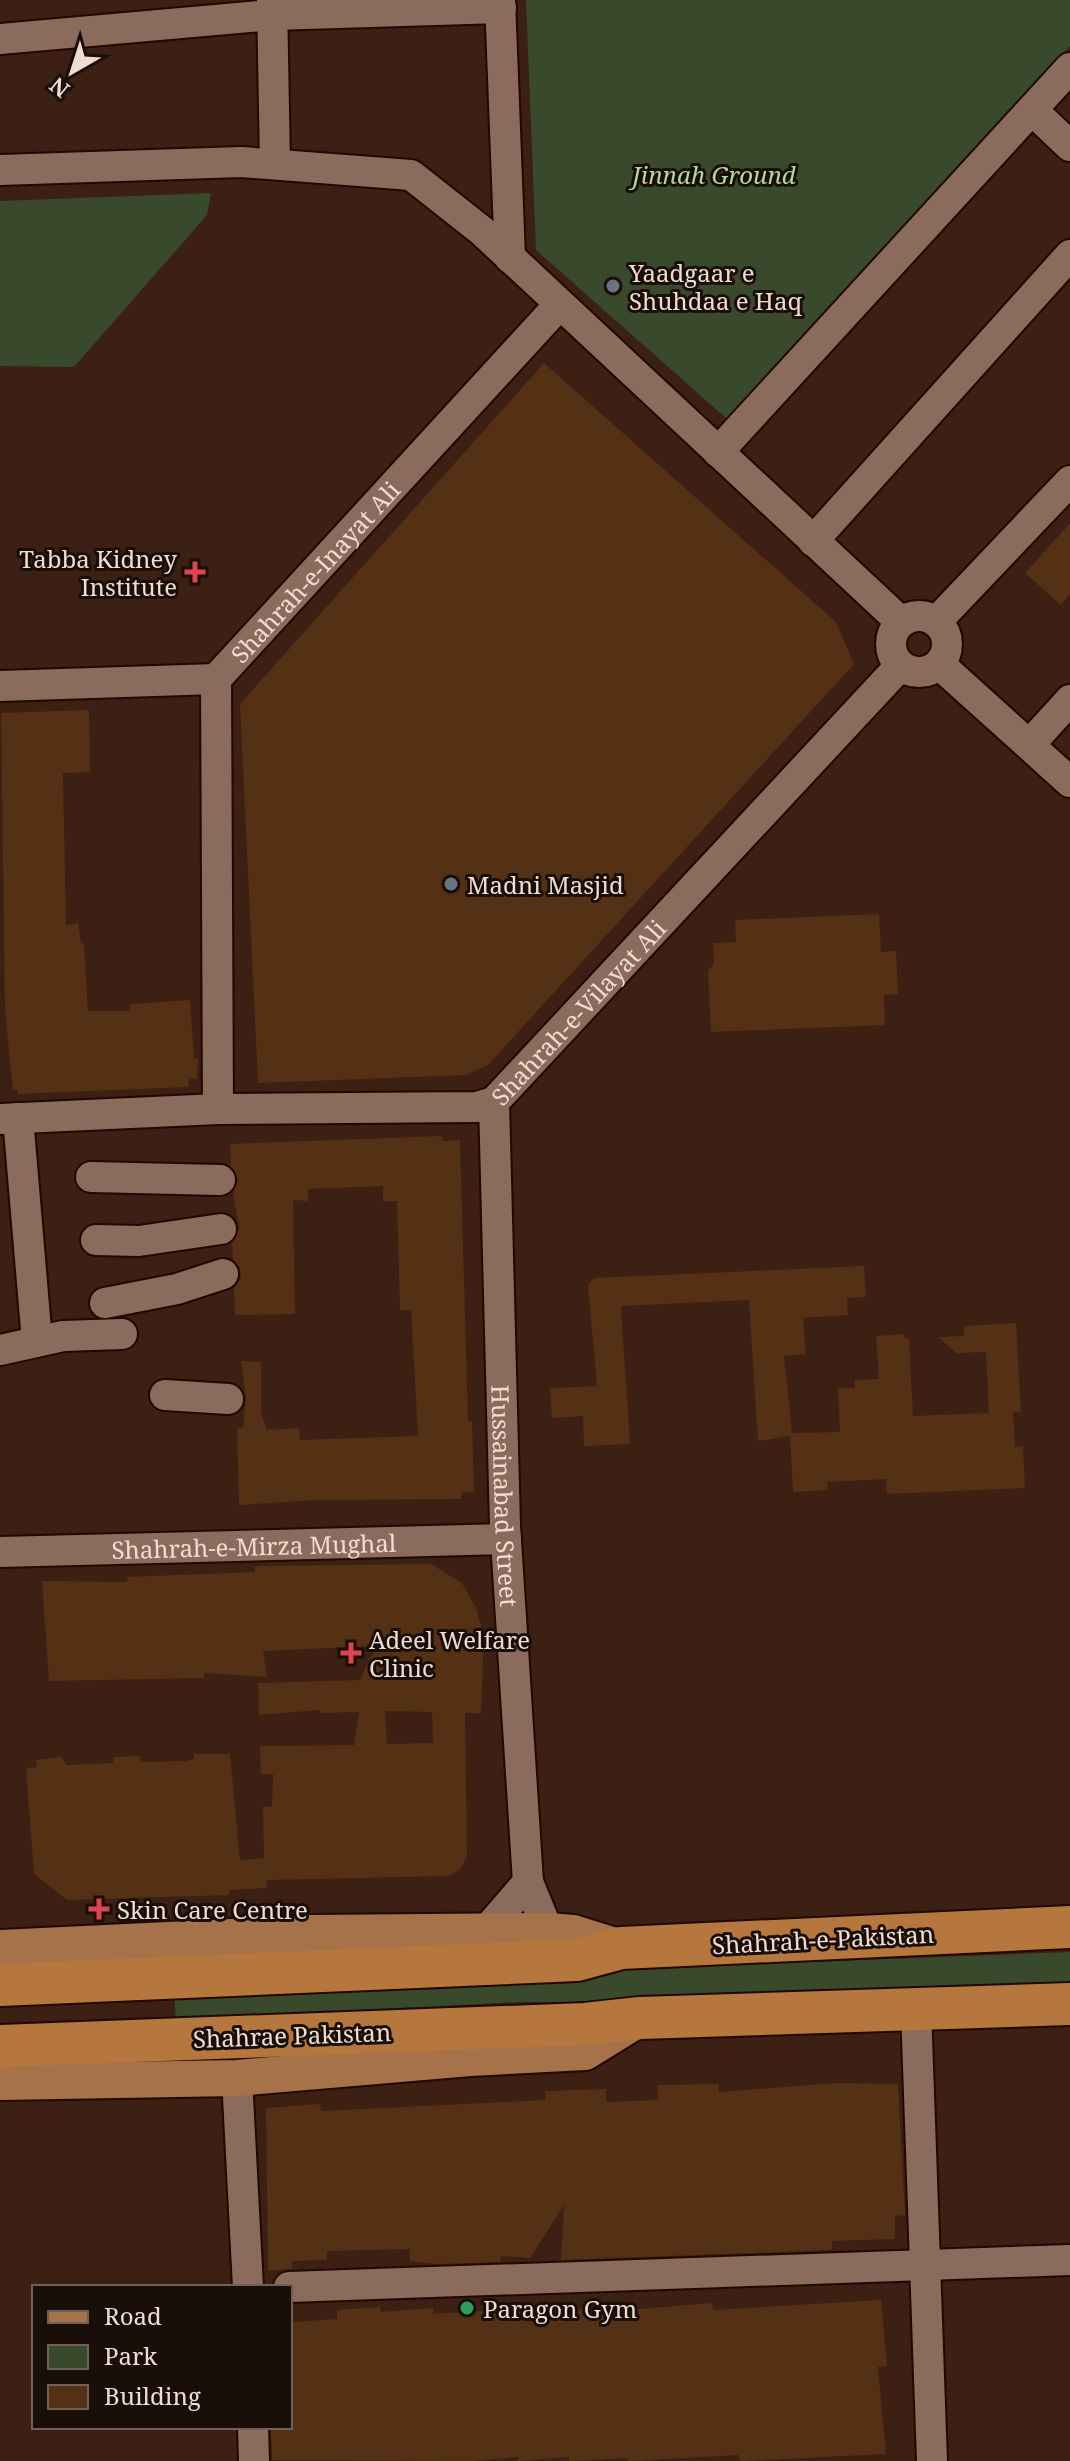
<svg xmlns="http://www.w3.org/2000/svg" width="1070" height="2461" viewBox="0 0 1070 2461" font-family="'Noto Serif',serif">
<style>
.green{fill:#38492c}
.building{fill:#543015;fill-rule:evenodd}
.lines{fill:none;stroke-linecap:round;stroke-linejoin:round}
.minor-casing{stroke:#200900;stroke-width:34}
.major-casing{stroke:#200900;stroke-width:40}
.highway-casing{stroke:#200900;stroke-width:46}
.minor{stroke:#8b6b5b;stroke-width:30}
.major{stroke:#a5724a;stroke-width:36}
.highway{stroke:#b6773f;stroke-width:42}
.worship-dot{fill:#6b7280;stroke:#190e08;stroke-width:3}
.health-dot{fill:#e0444e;stroke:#190e08;stroke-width:3}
.leisure-dot{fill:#2e9e5b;stroke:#190e08;stroke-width:3}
.labels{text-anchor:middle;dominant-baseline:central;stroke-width:6;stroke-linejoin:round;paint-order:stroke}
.park-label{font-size:24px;font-style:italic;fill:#b3d999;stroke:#190e08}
.poi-label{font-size:24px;fill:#efddd4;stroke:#190e08;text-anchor:start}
.street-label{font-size:24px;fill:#efddd4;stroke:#190e08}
</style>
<rect width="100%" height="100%" fill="#3b2013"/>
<g class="green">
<polygon points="526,0 1070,0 1070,46 727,419 536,250"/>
<polygon points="211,193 207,215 74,367 0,366 0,201"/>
<polygon points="1070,1952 1070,1989 657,2002 520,2002 176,2019 174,1996 569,1971"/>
</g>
<g class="building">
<polygon points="544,363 836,622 854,664 488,1065 466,1075 258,1083 240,704"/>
<polygon points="1070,523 1070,594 1061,605 1025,573"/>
<polygon points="89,710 90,772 63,773 66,925 78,923 81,943 84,943 88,1011 130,1011 130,1004 190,1000 194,1059 198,1059 197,1079 189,1079 188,1087 18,1094 17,1089 13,1090 5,1011 1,713"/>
<polygon points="879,914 881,952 896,951 898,994 884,995 885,1025 711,1032 708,971 714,963 713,943 736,942 735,920"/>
<polygon points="442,1136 443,1141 460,1140 468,1421 472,1421 474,1492 462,1492 461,1499 317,1500 239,1505 237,1428 243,1428 246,1399 241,1361 261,1362 261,1413 267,1430 299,1428 300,1440 418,1436 411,1310 400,1310 397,1201 383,1201 383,1186 308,1189 308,1201 293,1200 295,1314 235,1315 234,1288 241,1277 240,1268 233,1259 232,1243 239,1227 233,1192 238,1180 231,1166 230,1144"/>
<polygon points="864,1266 866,1297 847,1298 848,1315 803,1318 806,1354 784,1356 792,1433 840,1432 838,1388 855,1388 855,1380 879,1379 876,1336 904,1334 905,1339 909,1339 913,1416 989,1413 986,1352 956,1353 938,1337 964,1336 964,1326 1016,1323 1021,1412 1013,1412 1015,1447 1023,1446 1025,1488 887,1494 886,1479 827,1482 828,1490 793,1492 790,1436 758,1441 749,1300 621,1306 630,1444 584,1446 583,1416 552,1418 550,1388 597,1386 588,1285 594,1278"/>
<path d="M431,1564L462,1583L476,1608L484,1637L481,1713H465L467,1856L460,1870L448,1876L267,1880L266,1888L229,1890V1895L67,1900L34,1874L26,1768L37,1767L36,1760L62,1757L66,1765L113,1763V1757L140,1756L141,1762L186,1761L194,1759V1754H230L240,1860L264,1858L263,1807H272L273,1774H261L260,1746L354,1745L359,1712L320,1713V1710L259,1715L258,1683L360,1680L376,1646L263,1651L267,1677L204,1673V1678L49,1681L42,1581L128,1582L127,1577L255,1572V1566ZM385,1711L432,1712L433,1743L387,1744Z"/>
<polygon points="836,2083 898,2084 905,2215 895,2216 895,2239 832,2241 832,2250 561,2260 564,2205 530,2258 500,2256 501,2262 436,2264 410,2261 410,2249 327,2251 327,2260 292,2261 292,2269 268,2271 266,2108 320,2104 321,2111 545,2100 545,2091 606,2089 606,2102 658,2100 657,2085 719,2084 719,2092"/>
<polygon points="881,2300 887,2366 878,2367 886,2454 741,2461 738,2455 628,2461 628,2458 569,2461 569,2457 518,2461 518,2457 472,2461 272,2460 271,2427 290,2427 292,2322 337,2319 337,2310 380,2307 381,2312 433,2308 433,2314 548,2307 549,2312 602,2308 603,2312 712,2303 713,2310"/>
</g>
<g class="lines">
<g class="minor-casing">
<g id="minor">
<polyline points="272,0 275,164"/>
<polyline points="500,0 510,258"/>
<polyline points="0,39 272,15 501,8"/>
<polyline points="1032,110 1070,146"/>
<polyline points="0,170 241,162 411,175 482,231 901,622"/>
<polyline points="718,452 1070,68"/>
<polyline points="813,541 1070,255"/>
<circle cx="919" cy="644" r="28"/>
<polyline points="936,622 1070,481"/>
<polyline points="939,664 1070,782"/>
<polyline points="216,679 218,1109"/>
<path id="s1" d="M0,686L216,679L560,304"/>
<polyline points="1030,744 1070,700"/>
<path id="s2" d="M494,1102L505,1525L528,1882L548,1931"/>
<polyline points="18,1118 37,1341"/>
<path id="s3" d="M0,1119L218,1109L477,1107L494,1102L900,666"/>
<polyline points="91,1177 220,1180"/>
<polyline points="96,1240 139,1241 221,1229"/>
<polyline points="105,1303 177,1289 223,1274"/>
<polyline points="0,1350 63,1336 122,1334"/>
<polyline points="165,1395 228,1399"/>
<path id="s4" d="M0,1552L506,1539"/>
<polyline points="484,1933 528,1882"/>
<polyline points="916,2009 932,2461"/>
<polyline points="237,2078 248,2287"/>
<polyline points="289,2287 1070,2260"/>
<polyline points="253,2427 254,2461"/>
</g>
</g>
<g class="major-casing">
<g id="major">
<polyline points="0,1948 311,1933 548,1931 573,1933 621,1948"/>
<polyline points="0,2082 237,2078 470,2058 585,2052 640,2018"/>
</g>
</g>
<g class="highway-casing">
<g id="highway">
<polyline points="0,1985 577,1960 621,1948 1070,1927"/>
<polyline points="0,2046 585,2024 640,2018 1070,2004"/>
</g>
</g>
<use href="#minor" class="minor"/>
<use href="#major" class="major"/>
<use href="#highway" class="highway"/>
</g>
<g class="worship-dot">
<circle cx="613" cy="286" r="8"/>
<circle cx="451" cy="884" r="8"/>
</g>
<g class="health-dot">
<path d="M191 560h8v8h8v8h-8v8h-8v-8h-8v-8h8z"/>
<path d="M347 1641h8v8h8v8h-8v8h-8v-8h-8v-8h8z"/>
<path d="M95 1897h8v8h8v8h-8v8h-8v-8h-8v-8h8z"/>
</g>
<circle class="leisure-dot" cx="467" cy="2308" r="8"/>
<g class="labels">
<g class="park-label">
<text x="714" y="174">Jinnah Ground</text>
</g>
<g class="poi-label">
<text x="629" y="272">Yaadgaar e<tspan x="629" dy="28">Shuhdaa e Haq</tspan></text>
<text x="177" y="558" text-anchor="end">Tabba Kidney<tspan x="177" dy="28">Institute</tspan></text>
<text x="467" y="884">Madni Masjid</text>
<text x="369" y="1639">Adeel Welfare<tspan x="369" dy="28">Clinic</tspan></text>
<text x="117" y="1909">Skin Care Centre</text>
<text x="483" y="2308">Paragon Gym</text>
</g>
<g class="street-label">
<text stroke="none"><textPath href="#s1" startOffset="362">Shahrah-e-Inayat Ali</textPath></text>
<text stroke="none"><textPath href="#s3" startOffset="618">Shahrah-e-Vilayat Ali</textPath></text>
<text stroke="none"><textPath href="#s2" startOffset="394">Hussainabad Street</textPath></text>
<text stroke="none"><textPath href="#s4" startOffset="254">Shahrah-e-Mirza Mughal</textPath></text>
<text transform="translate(823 1939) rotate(-3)">Shahrah-e-Pakistan</text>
<text transform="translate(292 2035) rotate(-2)">Shahrae Pakistan</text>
</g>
</g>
<rect x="32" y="2285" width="260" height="144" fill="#190e08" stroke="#6f615a" stroke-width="2"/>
<rect x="48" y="2311" width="40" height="12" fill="#a5724a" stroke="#6f615a" stroke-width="2"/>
<text x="104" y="2325" font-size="24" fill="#efddd4">Road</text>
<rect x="48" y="2345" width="40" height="24" fill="#38492c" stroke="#6f615a" stroke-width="2"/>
<text x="104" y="2365" font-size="24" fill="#efddd4">Park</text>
<rect x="48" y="2385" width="40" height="24" fill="#543015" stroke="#6f615a" stroke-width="2"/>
<text x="104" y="2405" font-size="24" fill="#efddd4">Building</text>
<g transform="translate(72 72) rotate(219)" stroke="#190e08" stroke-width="6" paint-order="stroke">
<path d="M0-6L14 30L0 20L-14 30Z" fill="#efddd4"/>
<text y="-12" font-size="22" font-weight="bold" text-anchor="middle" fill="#efddd4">N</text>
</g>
</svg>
